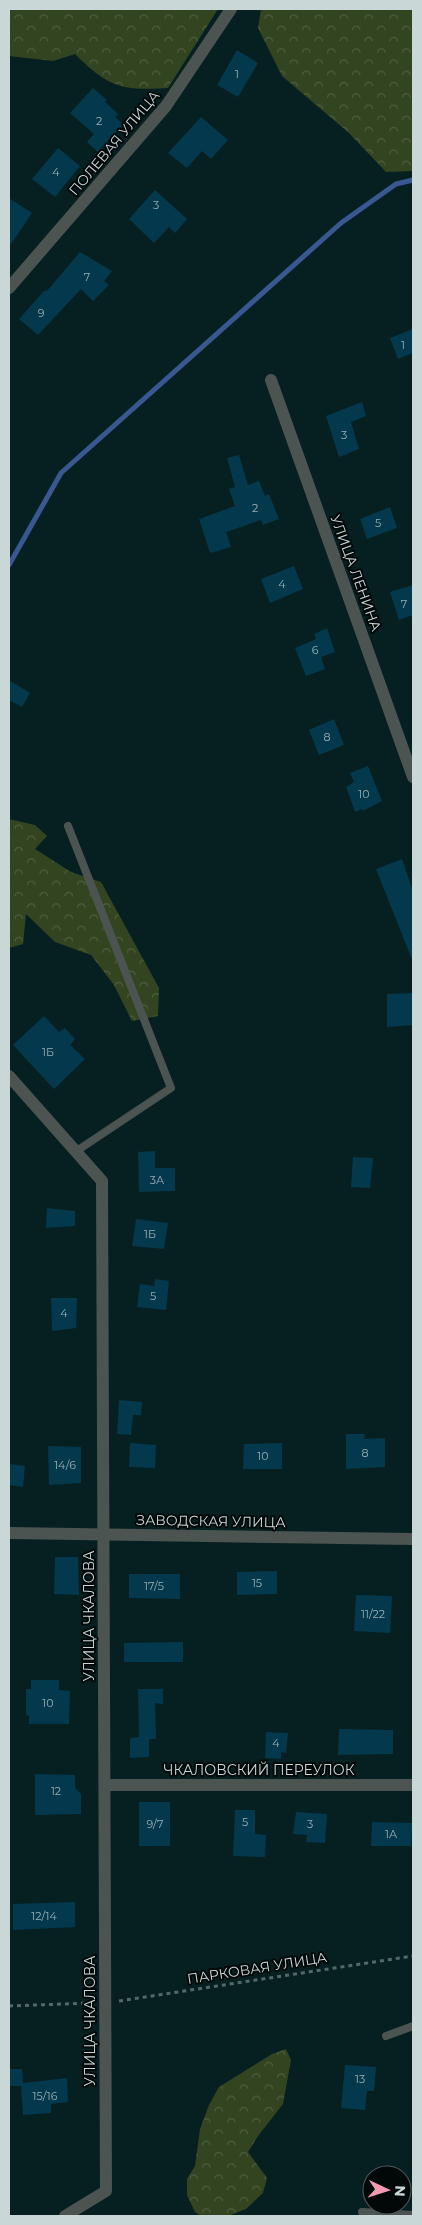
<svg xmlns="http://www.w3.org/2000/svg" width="422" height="2225" viewBox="0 0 422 2225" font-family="Montserrat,sans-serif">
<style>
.forest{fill:url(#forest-crowns)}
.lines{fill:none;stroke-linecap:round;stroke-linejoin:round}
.stream{stroke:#395791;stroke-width:5}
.building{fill:#04384c}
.path{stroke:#536869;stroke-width:3;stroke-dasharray:4 4;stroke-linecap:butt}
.lane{stroke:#4b5450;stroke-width:8}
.street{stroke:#4b5450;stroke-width:12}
.labels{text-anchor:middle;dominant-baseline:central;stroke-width:4;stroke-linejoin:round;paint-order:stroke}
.number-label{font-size:11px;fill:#98b0b4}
.street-label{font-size:14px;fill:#c9d8d7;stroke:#020808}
</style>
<defs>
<pattern id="forest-crowns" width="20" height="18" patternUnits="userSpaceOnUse" patternTransform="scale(1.25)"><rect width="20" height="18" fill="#334421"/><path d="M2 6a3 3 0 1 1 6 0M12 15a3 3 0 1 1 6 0" fill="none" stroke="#4f5e40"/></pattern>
</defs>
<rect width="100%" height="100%" fill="#062021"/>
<g class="forest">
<path d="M9,9H218L168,88C121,91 108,87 75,54L53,61L9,56Z"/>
<polygon points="261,9 413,9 413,171 386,172 349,133 282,76 258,28"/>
<polygon points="9,819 35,825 47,836 35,849 71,872 101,882 159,988 158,1016 132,1021 114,985 91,955 55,942 26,914 23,944 9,948"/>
<polygon points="286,2049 291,2060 283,2104 258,2136 248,2152 267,2178 263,2193 246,2209 228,2216 201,2216 195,2212 187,2195 187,2179 195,2166 200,2129 209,2105 219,2087 272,2054"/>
</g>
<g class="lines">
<polyline class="stream" points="9,565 61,473 341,223 396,184 413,180"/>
</g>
<g class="building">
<polygon points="237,50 258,63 238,97 217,85"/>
<polygon points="93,88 107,100 105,102 118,114 115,117 123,124 98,152 87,142 94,134 70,113"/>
<polygon points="201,117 228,140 211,159 202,151 187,168 168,153"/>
<polygon points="58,148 80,166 55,197 32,179"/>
<polygon points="155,190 187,219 175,233 169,227 154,243 129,219"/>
<polygon points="9,198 32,213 9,247"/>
<polygon points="80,252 112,271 104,281 109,285 93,301 81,289 38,335 19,319 45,290 47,291"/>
<polygon points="413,329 413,353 398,359 390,338"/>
<polygon points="362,402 366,416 351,422 359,449 339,457 326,416"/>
<polygon points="239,455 248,485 259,481 265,496 269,494 279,519 263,525 261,520 226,532 231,547 210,553 199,519 235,506 229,489 235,487 227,458"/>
<polygon points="390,507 397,528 367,539 360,519"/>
<polygon points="294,566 303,589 270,603 261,579"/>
<polygon points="413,585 413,615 399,620 390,592"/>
<polygon points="327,628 335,652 321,657 325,669 306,676 295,648 316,639 314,634"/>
<polygon points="9,680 30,693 22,707 9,700"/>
<polygon points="334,719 344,745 319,755 309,730"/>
<polygon points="368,766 382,801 363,811 362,809 355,812 346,787 354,782 350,773"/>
<polygon points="402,859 413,891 413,962 376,869"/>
<polygon points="413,993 413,1025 387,1027 387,994"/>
<polygon points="44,1016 59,1032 65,1028 75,1039 70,1045 85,1059 54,1089 13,1045"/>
<polygon points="155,1151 155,1168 175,1168 175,1191 139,1192 138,1152"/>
<polygon points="353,1157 373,1158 370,1188 351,1187"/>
<polygon points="47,1208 75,1211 75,1226 46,1228"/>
<polygon points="136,1219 168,1223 164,1249 132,1246"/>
<polygon points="155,1279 169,1281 166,1310 137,1307 140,1284 154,1286"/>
<polygon points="51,1298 77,1298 76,1328 52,1331"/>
<polygon points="119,1400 142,1402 141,1415 133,1415 131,1435 117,1434"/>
<polygon points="346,1434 365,1434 364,1439 385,1438 385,1467 346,1469"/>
<polygon points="130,1443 156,1445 155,1468 129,1467"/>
<polygon points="282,1443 282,1469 243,1469 244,1444"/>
<polygon points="48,1446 81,1447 81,1483 49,1485"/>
<polygon points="9,1464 25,1466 23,1487 9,1485"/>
<polygon points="55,1557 78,1557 79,1595 54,1594"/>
<polygon points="277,1571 277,1594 237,1595 237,1572"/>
<polygon points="129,1574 180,1574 180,1599 129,1598"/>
<polygon points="356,1595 392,1596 390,1633 354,1631"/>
<polygon points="183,1642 183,1662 124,1662 124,1643"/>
<polygon points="31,1680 59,1680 59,1690 70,1691 69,1724 29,1724 29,1716 26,1715 26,1689 31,1689"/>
<polygon points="138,1689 163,1689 163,1704 155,1703 156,1739 149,1739 149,1757 130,1758 130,1738 139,1737"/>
<polygon points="339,1729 393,1730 393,1754 338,1755"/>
<polygon points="266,1732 288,1733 286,1753 281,1752 281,1759 265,1758"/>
<polygon points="35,1774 75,1775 75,1788 81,1794 81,1814 35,1815"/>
<rect x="139" y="1802" width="31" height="44"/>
<polygon points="235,1810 255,1810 255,1834 266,1835 265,1857 233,1856"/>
<polygon points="296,1812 327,1814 325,1843 306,1842 307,1835 293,1834"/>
<polygon points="372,1822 412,1823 411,1846 371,1846"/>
<polygon points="75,1902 75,1927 13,1930 13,1904"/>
<polygon points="345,2065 376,2067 374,2091 367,2091 365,2110 341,2108"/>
<polygon points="9,2069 22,2069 23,2083 67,2078 68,2102 51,2104 51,2113 23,2115 21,2086 9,2086"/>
</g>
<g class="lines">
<g class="path">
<polyline points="119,2001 413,1956"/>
<polyline points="9,2006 91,2003"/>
</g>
<g class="lane">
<polyline points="68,826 171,1088 75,1152"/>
<polyline points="386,2036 413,2026"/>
<polyline points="362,2212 413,2215"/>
</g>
<g class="street">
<polyline points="9,288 166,106 231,9"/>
<polyline points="271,380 413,777"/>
<polyline points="9,1076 102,1181 106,2191 65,2216"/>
<polyline points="9,1533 413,1539"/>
<polyline points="105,1785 413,1785"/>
</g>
</g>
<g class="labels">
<g class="number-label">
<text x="237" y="74">1</text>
<text x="99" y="121">2</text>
<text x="56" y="172">4</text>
<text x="156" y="205">3</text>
<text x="87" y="277">7</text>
<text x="41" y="313">9</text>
<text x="403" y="345">1</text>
<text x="344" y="435">3</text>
<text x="255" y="508">2</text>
<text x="378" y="523">5</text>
<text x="282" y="584">4</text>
<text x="404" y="604">7</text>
<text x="315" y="650">6</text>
<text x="327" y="737">8</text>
<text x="364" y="794">10</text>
<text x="48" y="1052">1Б</text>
<text x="157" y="1180">3А</text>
<text x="150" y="1234">1Б</text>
<text x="153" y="1296">5</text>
<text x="64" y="1313">4</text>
<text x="365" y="1453">8</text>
<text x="263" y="1456">10</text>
<text x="65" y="1465">14/6</text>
<text x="257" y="1583">15</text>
<text x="154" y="1586">17/5</text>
<text x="373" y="1614">11/22</text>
<text x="48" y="1703">10</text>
<text x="276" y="1743">4</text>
<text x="56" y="1791">12</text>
<text x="245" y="1822">5</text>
<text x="155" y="1824">9/7</text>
<text x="310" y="1824">3</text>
<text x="391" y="1834">1А</text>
<text x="44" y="1916">12/14</text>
<text x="360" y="2079">13</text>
<text x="45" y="2096">15/16</text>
</g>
<g class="street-label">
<text transform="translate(114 143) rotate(-50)">ПОЛЕВАЯ УЛИЦА</text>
<text transform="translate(356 573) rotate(70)">УЛИЦА ЛЕНИНА</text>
<text transform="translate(211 1521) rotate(1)">ЗАВОДСКАЯ УЛИЦА</text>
<text transform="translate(89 1616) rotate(-90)">УЛИЦА ЧКАЛОВА</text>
<text x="259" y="1770">ЧКАЛОВСКИЙ ПЕРЕУЛОК</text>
<text transform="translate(257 1968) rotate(-9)">ПАРКОВАЯ УЛИЦА</text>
<text transform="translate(90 2021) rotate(-90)">УЛИЦА ЧКАЛОВА</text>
</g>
</g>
<rect width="422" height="2225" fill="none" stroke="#c9d8d7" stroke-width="20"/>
<g transform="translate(387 2190) rotate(94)"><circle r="24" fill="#020808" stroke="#525b5b"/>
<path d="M0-4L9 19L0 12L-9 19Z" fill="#f19ab2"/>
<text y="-8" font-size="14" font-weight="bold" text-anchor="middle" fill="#c9d8d7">N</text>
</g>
</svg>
